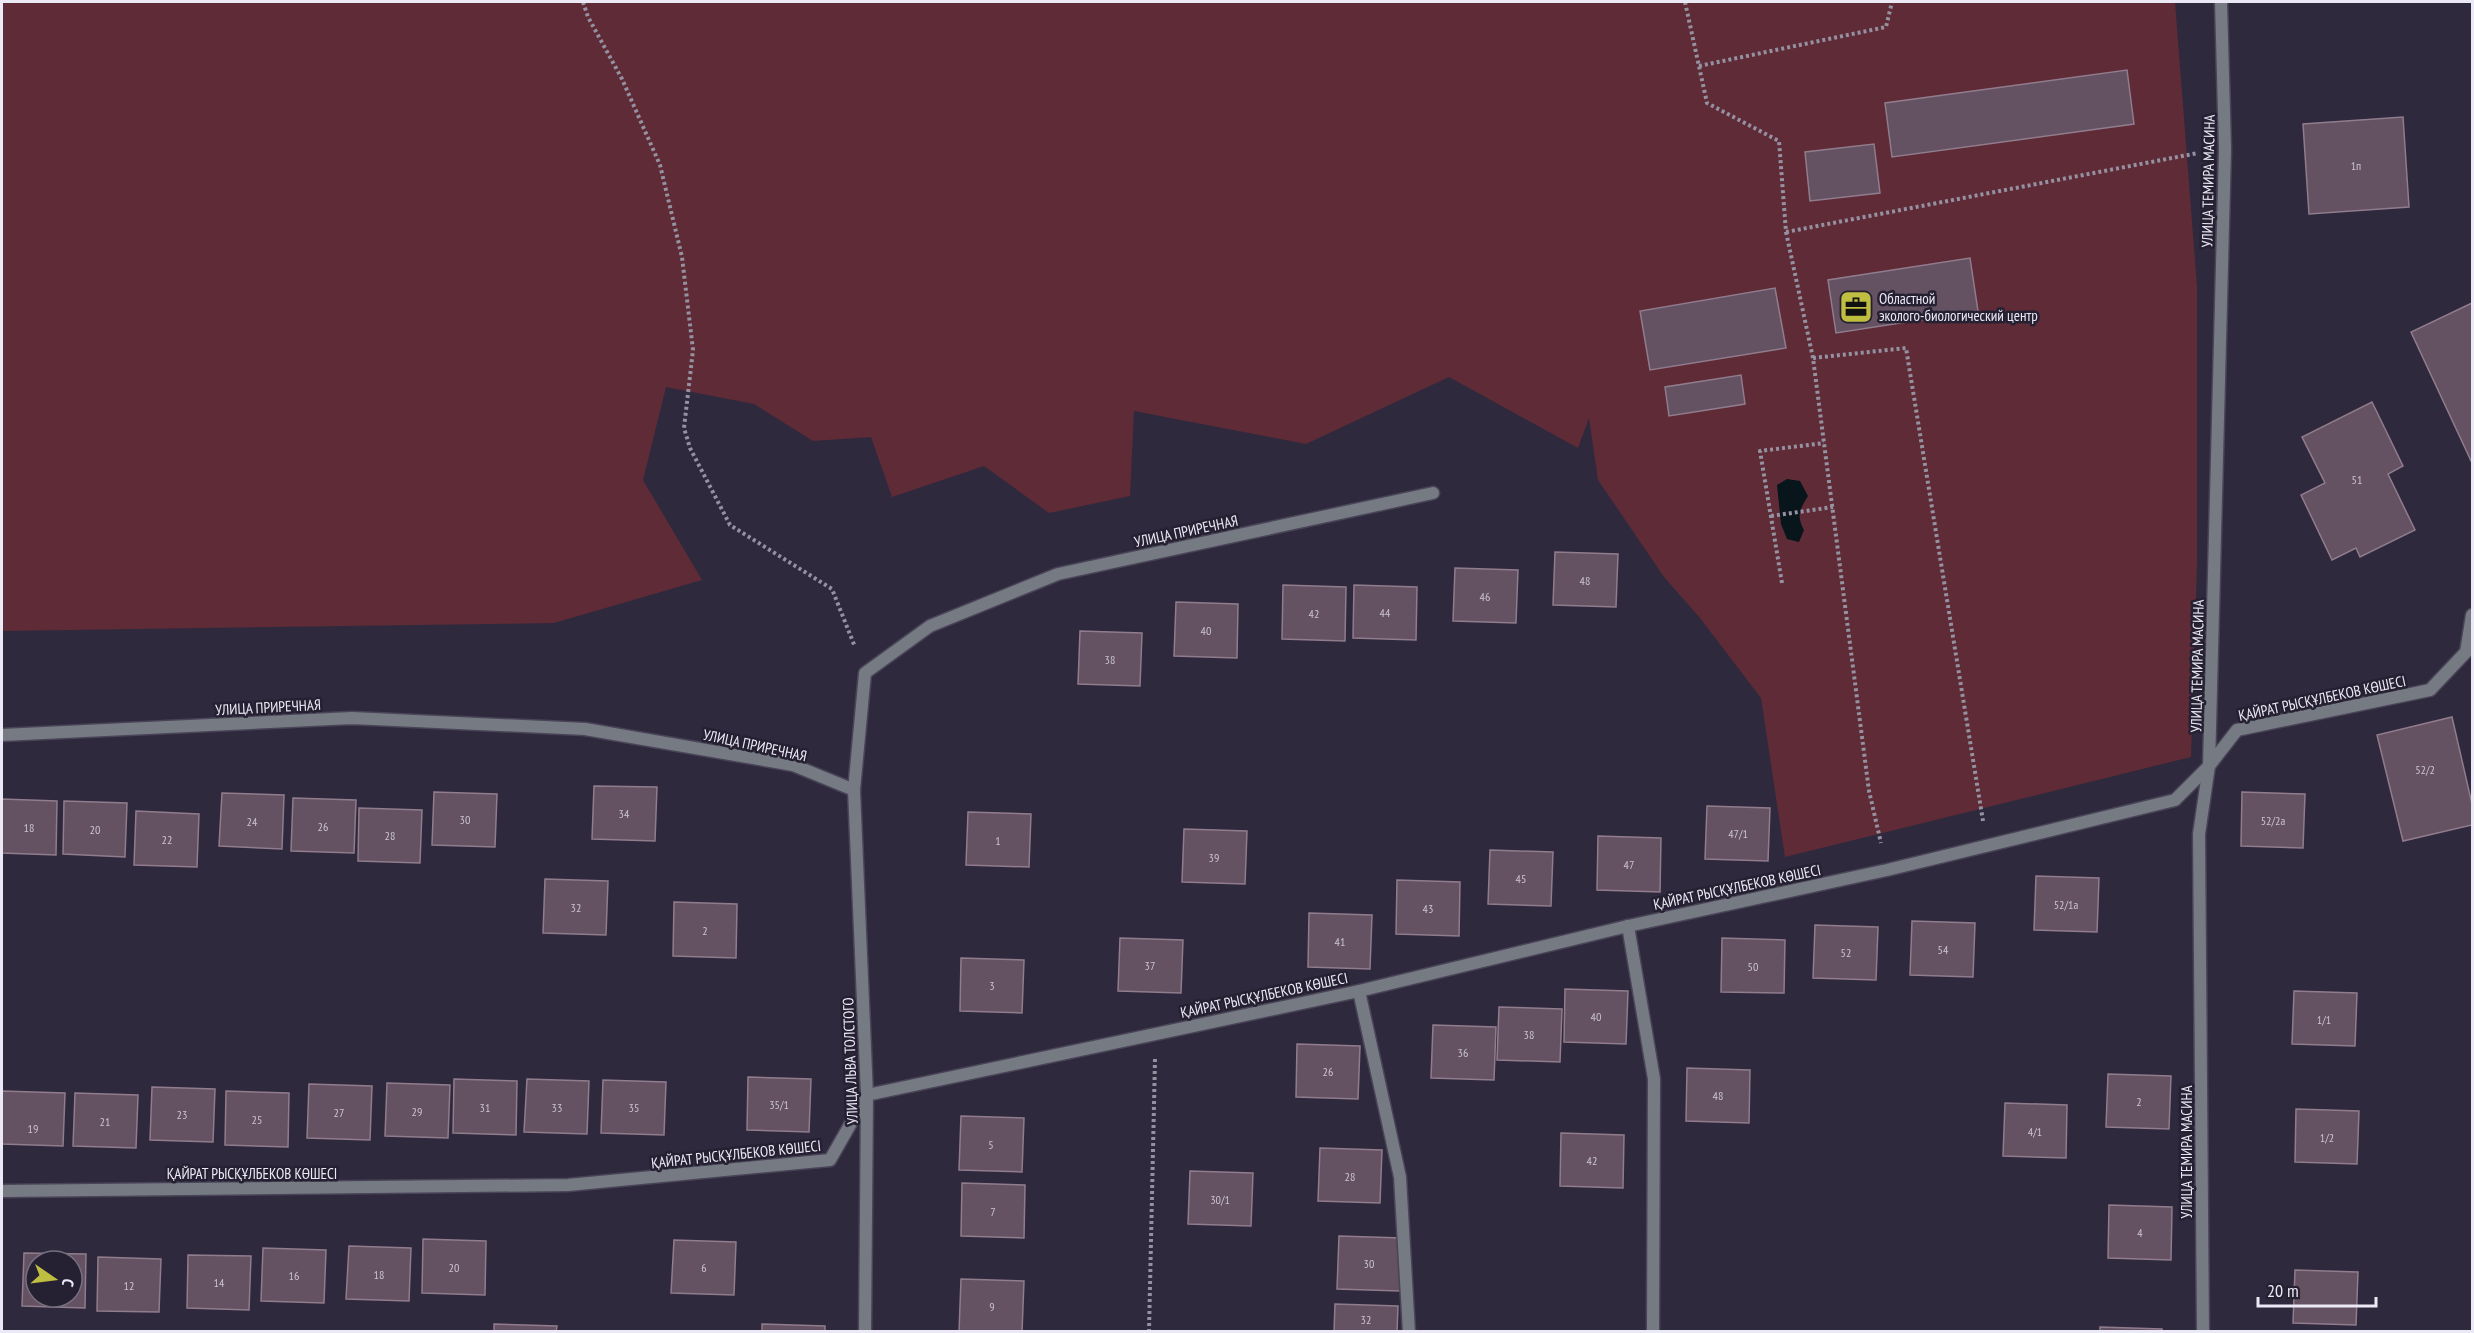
<svg xmlns="http://www.w3.org/2000/svg" width="2474" height="1333" viewBox="0 0 2474 1333" font-family="'PT Sans Narrow',sans-serif">
<style>
.green{fill:#5e2b37}
.water{fill:#08151b}
.building{fill:#645161;stroke:#907c8d;stroke-width:1.5;fill-rule:evenodd}
.lines{fill:none;stroke-linecap:round;stroke-linejoin:round}
.lane-casing{stroke:#494457;stroke-width:15}
.street-casing{stroke:#494457;stroke-width:15}
.path{stroke:#9591a1;stroke-width:4;stroke-dasharray:3 3;stroke-linecap:butt}
.lane{stroke:#757a83;stroke-width:12}
.street{stroke:#757a83;stroke-width:12}
.labels{text-anchor:middle;dominant-baseline:central;stroke-width:5;stroke-linejoin:round;paint-order:stroke}
.number-label{font-size:12px;fill:#cac3d1}
.street-label{font-size:15px;fill:#ece9f6;stroke:#252032}
.poi-label{font-size:15px;fill:#ece9f6;stroke:#252032;text-anchor:start}
</style>
<rect width="100%" height="100%" fill="#2f293d"/>
<polygon class="green" points="2,2 2175,2 2197,286 2197,564 2191,757 1785,857 1761,698 1700,618 1664,577 1598,480 1589,418 1578,448 1449,377 1306,444 1134,411 1130,496 1049,513 984,466 892,497 871,437 813,441 754,404 666,387 643,480 702,580 554,623 2,631"/>
<path class="water" d="M1787,479L1800,481L1808,496C1800,509 1796,516 1804,530L1799,542L1787,539L1781,524L1777,485Z"/>
<g class="building">
<polygon points="2127,70 2134,124 1892,157 1885,103"/>
<polygon points="2403,117 2409,207 2309,214 2303,124"/>
<polygon points="1874,144 1880,193 1810,201 1805,152"/>
<polygon points="1970,258 1978,311 1836,333 1828,280"/>
<polygon points="1775,288 1786,348 1650,370 1640,311"/>
<polygon points="2472,303 2472,463 2411,332"/>
<polygon points="1741,375 1745,404 1669,416 1665,387"/>
<polygon points="2372,402 2403,466 2388,474 2415,530 2360,557 2356,548 2332,560 2301,495 2325,483 2302,437"/>
<polygon points="1555,552 1618,554 1616,607 1553,605"/>
<polygon points="1455,568 1518,570 1516,623 1453,621"/>
<polygon points="1283,585 1346,587 1345,641 1282,639"/>
<polygon points="1354,585 1417,587 1416,640 1353,638"/>
<polygon points="1176,602 1238,604 1237,658 1174,656"/>
<polygon points="1080,631 1142,633 1140,686 1078,684"/>
<polygon points="2452,717 2472,804 2472,825 2403,841 2377,735"/>
<polygon points="594,786 657,787 655,841 592,839"/>
<polygon points="434,792 497,794 495,847 432,845"/>
<polygon points="2242,792 2305,794 2303,848 2241,846"/>
<polygon points="222,793 284,795 282,849 219,846"/>
<polygon points="293,798 356,800 354,853 291,851"/>
<polygon points="2,799 57,801 56,855 2,853"/>
<polygon points="64,801 127,803 125,857 63,854"/>
<polygon points="1707,806 1770,808 1768,861 1705,859"/>
<polygon points="359,808 422,810 420,863 358,861"/>
<polygon points="136,811 199,814 197,867 134,865"/>
<polygon points="968,812 1031,814 1029,867 966,865"/>
<polygon points="1184,829 1247,831 1245,884 1182,882"/>
<polygon points="1598,836 1661,838 1660,892 1597,890"/>
<polygon points="1490,850 1553,852 1551,906 1488,904"/>
<polygon points="2036,876 2099,878 2097,932 2034,930"/>
<polygon points="545,879 608,881 606,935 543,933"/>
<polygon points="1397,880 1460,882 1459,936 1396,934"/>
<polygon points="674,902 737,904 736,958 673,956"/>
<polygon points="1309,913 1372,915 1370,969 1308,967"/>
<polygon points="1912,921 1975,923 1973,977 1910,975"/>
<polygon points="1815,925 1878,927 1876,980 1813,978"/>
<polygon points="1120,938 1183,940 1181,993 1118,991"/>
<polygon points="1722,938 1785,940 1784,993 1721,992"/>
<polygon points="961,958 1024,960 1022,1013 960,1011"/>
<polygon points="1565,989 1628,991 1626,1044 1564,1042"/>
<polygon points="2294,991 2357,993 2355,1046 2292,1044"/>
<polygon points="1499,1007 1562,1009 1560,1062 1497,1060"/>
<polygon points="1433,1025 1496,1027 1494,1080 1431,1078"/>
<polygon points="1297,1044 1360,1046 1358,1099 1296,1097"/>
<polygon points="1687,1068 1750,1070 1749,1123 1686,1121"/>
<polygon points="2108,1074 2171,1076 2169,1129 2106,1127"/>
<polygon points="748,1077 811,1079 809,1132 747,1130"/>
<polygon points="454,1079 517,1081 516,1135 453,1133"/>
<polygon points="527,1079 589,1081 587,1134 524,1132"/>
<polygon points="603,1080 666,1082 664,1135 601,1133"/>
<polygon points="387,1083 450,1085 448,1138 385,1136"/>
<polygon points="309,1084 372,1086 370,1140 307,1138"/>
<polygon points="152,1087 215,1089 213,1142 150,1140"/>
<polygon points="2,1091 65,1093 63,1146 2,1144"/>
<polygon points="226,1091 289,1093 288,1147 225,1145"/>
<polygon points="75,1093 138,1095 136,1148 73,1146"/>
<polygon points="2005,1103 2067,1105 2066,1158 2003,1156"/>
<polygon points="2296,1109 2359,1111 2357,1164 2295,1162"/>
<polygon points="961,1116 1024,1118 1022,1172 959,1170"/>
<polygon points="1561,1133 1624,1135 1623,1188 1560,1186"/>
<polygon points="1320,1148 1382,1150 1380,1203 1318,1201"/>
<polygon points="1190,1171 1253,1173 1251,1226 1188,1224"/>
<polygon points="962,1183 1025,1185 1024,1238 961,1236"/>
<polygon points="2109,1205 2172,1207 2171,1260 2108,1258"/>
<polygon points="1339,1236 1402,1238 1400,1291 1337,1289"/>
<polygon points="423,1239 486,1241 485,1295 422,1293"/>
<polygon points="674,1240 736,1242 734,1295 671,1293"/>
<polygon points="349,1246 411,1248 409,1301 346,1299"/>
<polygon points="263,1248 326,1250 324,1303 261,1301"/>
<path d="M24,1253L86,1254L85,1308L22,1306ZM36,1261H72V1297H36Z"/>
<polygon points="188,1255 251,1256 249,1310 187,1308"/>
<polygon points="98,1257 161,1259 159,1312 97,1311"/>
<polygon points="2295,1270 2358,1272 2356,1325 2293,1323"/>
<polygon points="961,1279 1024,1281 1022,1332 959,1332"/>
<polygon points="1335,1304 1398,1306 1397,1332 1334,1332"/>
<polygon points="494,1324 557,1326 556,1332 494,1332"/>
<polygon points="762,1324 825,1326 825,1332 762,1332"/>
<polygon points="2100,1327 2162,1329 2162,1332 2100,1332"/>
</g>
<g class="lines">
<g class="lane-casing">
<g id="lane">
<polyline points="1628,926 1654,1079 1653,1329"/>
<polyline points="1359,991 1400,1177 1409,1332"/>
</g>
</g>
<g class="street-casing">
<g id="street">
<polyline points="2,735 352,718 585,729 793,765 854,790 865,673 930,626 1058,574 1433,493"/>
<polyline points="854,790 867,1095 865,1332"/>
<polyline points="2,1191 568,1185 830,1160 867,1095 1359,991 1628,926 1887,870 2175,800 2209,766 2237,730 2430,690 2466,652 2472,615"/>
<polyline points="2203,1332 2199,834 2209,766 2225,149 2221,2"/>
</g>
</g>
<g class="path">
<polyline points="583,2 588,17 622,79 660,165 682,257 693,350 684,428 690,448 730,525 832,589 855,647"/>
<polyline points="1685,2 1707,103 1779,141 1786,232 1813,358 1869,791 1881,843"/>
<polyline points="1699,66 1886,27 1892,2"/>
<polyline points="1786,232 2198,153"/>
<polyline points="1813,358 1906,348 1983,821"/>
<polyline points="1771,516 1833,507"/>
<polyline points="1782,583 1760,451 1824,443"/>
<polyline points="1149,1332 1155,1059"/>
</g>
<use href="#lane" class="lane"/>
<use href="#street" class="street"/>
</g>
<defs>
<g id="office-square" transform="scale(1.725)"><rect x="-9" y="-9" width="18" height="18" rx="4" fill="#bfbe41" stroke="#252032"/><path d="M-6-3h4V-5.5h4V-3h4V5H-6ZM-1-4.5V-3h2v-1.5ZM-6 0V1H6V0Z" fill="#111"/></g>
</defs>
<g fill-rule="evenodd">
<use href="#office-square" x="1856" y="307"/>
</g>
<g class="labels">
<g class="number-label">
<text x="2356" y="165">1п</text>
<text x="2357" y="479">51</text>
<text x="1585" y="580">48</text>
<text x="1485" y="596">46</text>
<text x="1385" y="612">44</text>
<text x="1314" y="613">42</text>
<text x="1206" y="630">40</text>
<text x="1110" y="659">38</text>
<text x="2425" y="769">52/2</text>
<text x="624" y="813">34</text>
<text x="465" y="819">30</text>
<text x="2273" y="820">52/2а</text>
<text x="252" y="821">24</text>
<text x="323" y="826">26</text>
<text x="29" y="827">18</text>
<text x="95" y="829">20</text>
<text x="1738" y="833">47/1</text>
<text x="390" y="835">28</text>
<text x="167" y="839">22</text>
<text x="998" y="840">1</text>
<text x="1214" y="857">39</text>
<text x="1629" y="864">47</text>
<text x="1521" y="878">45</text>
<text x="2066" y="904">52/1а</text>
<text x="576" y="907">32</text>
<text x="1428" y="908">43</text>
<text x="705" y="930">2</text>
<text x="1340" y="941">41</text>
<text x="1943" y="949">54</text>
<text x="1846" y="952">52</text>
<text x="1150" y="965">37</text>
<text x="1753" y="966">50</text>
<text x="992" y="985">3</text>
<text x="1596" y="1016">40</text>
<text x="2324" y="1019">1/1</text>
<text x="1529" y="1034">38</text>
<text x="1463" y="1052">36</text>
<text x="1328" y="1071">26</text>
<text x="1718" y="1095">48</text>
<text x="2139" y="1101">2</text>
<text x="779" y="1104">35/1</text>
<text x="485" y="1107">31</text>
<text x="557" y="1107">33</text>
<text x="634" y="1107">35</text>
<text x="417" y="1111">29</text>
<text x="339" y="1112">27</text>
<text x="182" y="1114">23</text>
<text x="257" y="1119">25</text>
<text x="105" y="1121">21</text>
<text x="33" y="1128">19</text>
<text x="2035" y="1131">4/1</text>
<text x="2327" y="1137">1/2</text>
<text x="991" y="1144">5</text>
<text x="1592" y="1160">42</text>
<text x="1350" y="1176">28</text>
<text x="1220" y="1199">30/1</text>
<text x="993" y="1211">7</text>
<text x="2140" y="1232">4</text>
<text x="1369" y="1263">30</text>
<text x="454" y="1267">20</text>
<text x="704" y="1267">6</text>
<text x="379" y="1274">18</text>
<text x="294" y="1275">16</text>
<text x="219" y="1282">14</text>
<text x="129" y="1285">12</text>
<text x="992" y="1306">9</text>
<text x="1366" y="1319">32</text>
</g>
<g class="street-label">
<text transform="translate(2208 181) rotate(-89)">УЛИЦА ТЕМИРА МАСИНА</text>
<text transform="translate(1186 531) rotate(-12)">УЛИЦА ПРИРЕЧНАЯ</text>
<text transform="translate(2197 666) rotate(-89)">УЛИЦА ТЕМИРА МАСИНА</text>
<text transform="translate(2322 698) rotate(-12)">ҚАЙРАТ РЫСҚҰЛБЕКОВ КӨШЕСІ</text>
<text transform="translate(268 707) rotate(-3)">УЛИЦА ПРИРЕЧНАЯ</text>
<text transform="translate(755 745) rotate(12)">УЛИЦА ПРИРЕЧНАЯ</text>
<text transform="translate(1737 887) rotate(-12)">ҚАЙРАТ РЫСҚҰЛБЕКОВ КӨШЕСІ</text>
<text transform="translate(1264 995) rotate(-12)">ҚАЙРАТ РЫСҚҰЛБЕКОВ КӨШЕСІ</text>
<text transform="translate(850 1061) rotate(-92)">УЛИЦА ЛЬВА ТОЛСТОГО</text>
<text transform="translate(2186 1152) rotate(-90)">УЛИЦА ТЕМИРА МАСИНА</text>
<text transform="translate(736 1154) rotate(-6)">ҚАЙРАТ РЫСҚҰЛБЕКОВ КӨШЕСІ</text>
<text x="252" y="1173">ҚАЙРАТ РЫСҚҰЛБЕКОВ КӨШЕСІ</text>
</g>
<g class="poi-label">
<text x="1879" y="298">Областной<tspan x="1879" dy="17">эколого-биологический центр</tspan></text>
</g>
</g>
<rect width="2474" height="1333" fill="none" stroke="#ece9f6" stroke-width="6"/>
<g transform="translate(54 1279) rotate(104)"><circle r="28" fill="#252032" stroke="#757080" stroke-width="1.5"/>
<path d="M0-4.5L10 22L0 15L-10 22Z" fill="#bfbe41"/>
<text y="-9" font-size="16" font-weight="bold" text-anchor="middle" fill="#ece9f6">С</text>
</g>
<path d="M2258 1297v9h118v-9" fill="none" stroke="#ece9f6" stroke-width="3"/>
<text x="2267" y="1297" font-size="18" fill="#ece9f6" stroke="#252032" stroke-width="4.5" paint-order="stroke">20 m</text>
</svg>
